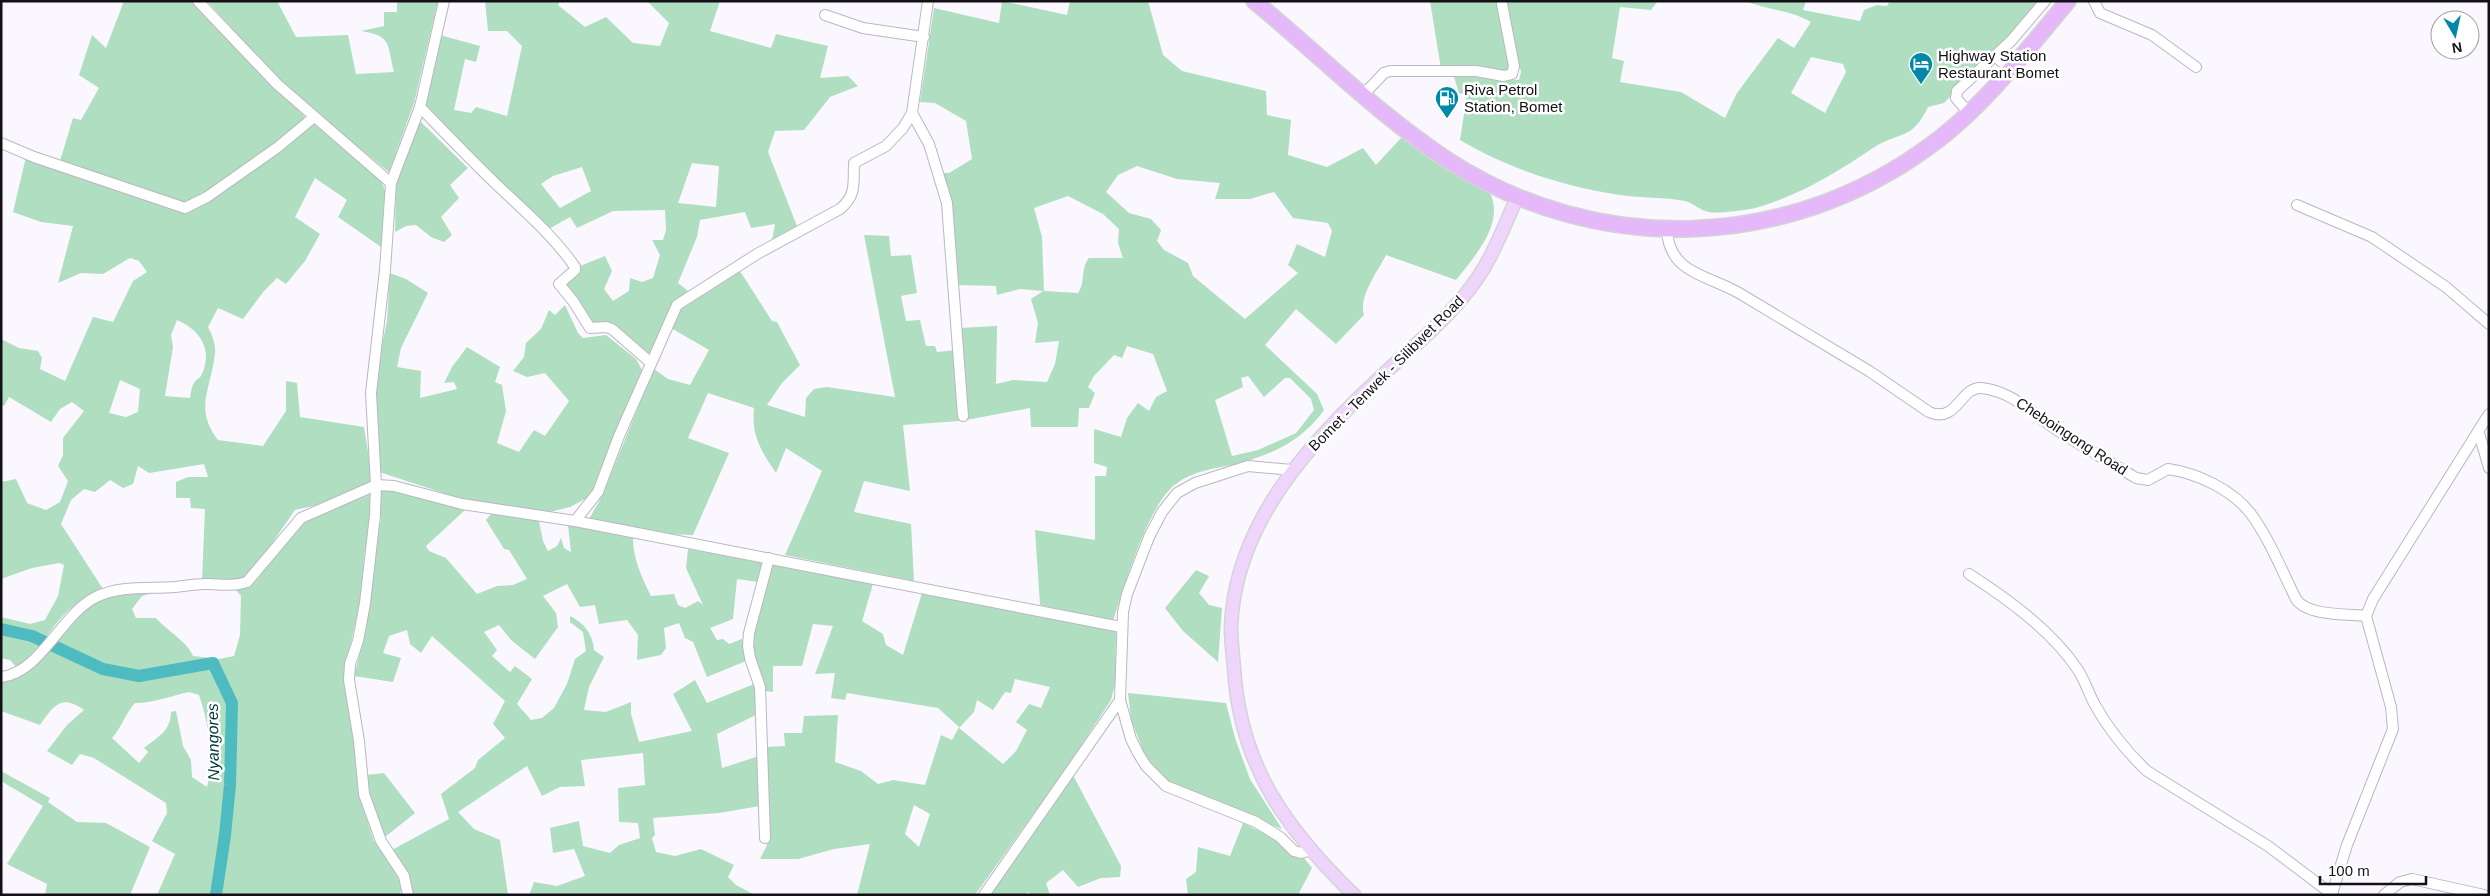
<svg xmlns="http://www.w3.org/2000/svg" width="2490" height="896" viewBox="0 0 2490 896" font-family="Helvetica,sans-serif">
<style>
.green{fill:#afdec0;fill-rule:evenodd}
.lines{fill:none;stroke-linecap:round;stroke-linejoin:round}
.river{stroke:#4dbbc0;stroke-width:12}
.minor-casing{stroke:#bbb6c4;stroke-width:12}
.major-casing{stroke:#d5d4d5;stroke-width:15}
.highway-casing{stroke:#d5d4d5;stroke-width:18}
.minor{stroke:#fff;stroke-width:10}
.major{stroke:#efd4fb;stroke-width:12}
.highway{stroke:#e4b8f9;stroke-width:15}
.labels{text-anchor:middle;dominant-baseline:central;stroke-width:5;stroke-linejoin:round;paint-order:stroke}
.poi-label{font-size:15px;fill:#131116;stroke:#fff;text-anchor:start}
.street-label{font-size:15px;fill:#131116;stroke:#fff}
.water-label{font-size:16px;font-style:italic;fill:#01383a;stroke:#fff}
</style>
<rect width="100%" height="100%" fill="#faf8fe"/>
<g class="green">
<polygon points="124,1 192,1 206,12 305,117 278,144 194,202 184,205 60,161 73,118 81,120 99,88 79,75 92,35 106,48"/>
<path d="M207,1H277L296,37L348,35L356,74L394,72C387,44 392,36 361,31L384,26V12H397V1H438L414,103L389,172L291,93Z"/>
<path d="M485,1H560L558,5L585,27L606,17L633,43L660,46L669,23L647,1H720L710,31L771,48L776,34L828,46L820,78L848,76L858,86L830,97L804,130L775,131L768,152L797,226L772,240L775,224L751,228L745,212L700,220L697,237L678,283L688,291L673,304L650,354L623,332L590,324L562,285L578,273L580,266L605,256L612,271L604,289L613,301L629,291L630,278L642,282L653,278L660,255L652,240H663L666,230L665,210L613,211L577,228L570,217L549,229L422,106L440,35L480,46L476,62L465,59L454,110L471,113L476,107L507,116L522,46L507,31H488ZM692,163L719,166L716,207L678,203ZM582,167L591,191L560,208L541,184L553,176Z"/>
<path d="M1002,1L1067,15L1070,1H1148L1163,55L1182,71L1266,91L1267,115L1291,120L1288,155L1327,167L1363,148L1376,165L1402,137L1432,160L1490,193C1505,224 1474,257 1456,280L1386,255C1378,271 1358,297 1364,315L1336,344L1296,309L1265,345L1317,394L1324,410C1303,440 1272,455 1236,464C1215,469 1194,470 1176,484C1148,504 1124,587 1113,621L1040,605L1035,530L1095,540V476H1106L1107,467L1094,463V429L1121,437L1127,418L1138,403L1149,411L1156,397L1167,391L1153,354L1127,346L1122,358L1114,355L1094,376L1088,387L1095,393L1089,408H1079L1078,427H1031L1030,408L966,420L959,328L997,326L996,384L1013,380L1047,382L1055,364L1059,341L1035,343L1038,323L1031,299L1043,291L1020,289L997,295L996,286L955,285L943,173H949L972,159L966,121L935,103L920,102L934,8L999,23ZM1137,166L1177,179L1220,183L1215,199H1250L1274,192L1293,218L1328,223L1332,231L1325,257L1297,244L1288,265L1298,273L1245,319L1193,276L1188,263L1164,250L1157,241L1161,230L1151,219L1129,213L1106,192L1118,175ZM1068,196L1103,214L1119,229L1118,243L1123,258H1089C1080,269 1086,282 1078,293L1044,291L1042,237L1034,208ZM1248,376L1264,397L1285,378H1290L1311,399L1314,410L1296,433L1258,450L1232,456L1215,400L1243,387L1241,378Z"/>
<polygon points="1430,1 1498,1 1511,67 1509,71 1441,69"/>
<path d="M1505,1H1658L1651,10L1620,7L1612,58L1624,61L1620,82L1681,92L1725,118L1737,93L1778,38L1794,48L1811,22C1790,10 1767,10 1745,1H1806L1803,10L1860,21L1864,10L1877,5L1887,6L1890,1H2039L2010,37L1944,103L1928,107C1912,141 1899,131 1873,148C1838,172 1796,197 1755,208C1745,210 1718,214 1709,212C1701,211 1693,203 1685,201C1664,197 1642,198 1620,195C1564,187 1509,169 1460,140L1467,95L1459,93L1454,77C1476,74 1497,80 1519,80L1521,72ZM1811,57L1843,64L1846,72L1825,113L1791,93Z"/>
<path d="M315,121L382,182L385,191L381,247L338,217L347,200L315,178L295,217L320,234L305,261L286,284L277,278L264,291L243,319L218,308L208,327C212,335 216,344 215,353C212,387 193,408 218,440L263,446L286,411V381L297,383L300,417L364,427L372,476L369,483L322,504L295,510C285,524 250,579 237,582C227,585 212,581 202,580L205,509L191,508L190,498H176V482L188,477H208L204,464L149,473L138,466L133,484L123,488L110,480L95,492L84,489L71,500L61,524L103,589C85,596 68,608 56,624C43,641 35,656 16,667L10,660L1,658V617L30,624L45,620L58,596L64,565L59,563L32,568L1,579V482L16,479L27,503L46,510L60,502L68,481L58,466L63,455V438L84,411L72,402L60,409L51,422L9,397L4,406L1,404V339L19,348L38,351L42,358L40,369L65,381L93,317L113,322L133,281L147,272L139,261L130,258L103,274L81,273L58,283L73,226L41,222L13,212L26,157L185,214L282,149ZM177,320C200,330 213,349 202,374C201,378 196,379 194,383C191,387 191,394 190,398L165,396L173,347L171,335ZM120,380L140,389L138,412L126,417L109,413Z"/>
<polygon points="420,121 468,168 450,185 459,198 441,217 452,235 444,242 431,237 416,225 406,226 395,232 396,184"/>
<path d="M864,235L889,236L891,256L911,255L917,293L901,296L906,321L920,320L926,346H935L937,352L956,350L960,421L903,425L910,491L864,481L854,512L911,524L914,581L785,555L822,471L786,448L776,473C761,451 751,435 754,408L708,393L688,438L729,453L693,535L663,534L589,519L600,500L654,369L668,379L690,385L709,350L671,328L686,301L738,268L772,321L777,322L800,365L782,383L767,405L805,417L806,398L814,389L827,387L895,397Z"/>
<polygon points="390,273 406,279 428,293 401,348 397,367 421,371 420,398 457,389 454,382 444,383 452,367 467,347 500,367 495,382 502,385 506,411 497,443 519,452 534,430 545,436 569,401 545,373 527,377 513,371 524,357 526,343 541,329 549,310 555,315 565,305 578,333 583,338 606,335 636,359 642,370 595,490 587,498 570,507 550,512 462,499 379,472 375,426 377,370 387,321"/>
<path d="M391,490L465,510L426,546L429,551L446,558L477,594L497,586L513,585L527,579L509,550L504,549L486,520L492,513L539,521L543,541L548,551L557,546L561,538L564,548L571,552L568,525L633,538C633,559 642,578 651,596L674,594L678,605L685,608L698,601L703,605L686,568L688,549L763,563L759,582L737,579L733,619L710,628L717,640L723,639L729,644L742,639L746,661L707,677L693,642L685,638L679,623L664,628L666,648L661,655L637,660L638,635L627,620L599,624L595,605L580,607L567,584L543,596L556,613L558,627L535,659L511,640L499,625L484,632L497,650L492,656L510,672L515,666L532,679L517,704L531,720L542,718L554,708L567,684L575,659L586,651L583,632L570,622V616C584,623 593,634 594,650L604,657L589,687L584,710L606,712L631,702V714L639,742L692,731L673,694L695,680L707,703L754,684L757,691L758,714L717,734L722,768L759,756L760,806L719,813L653,818L655,835L652,838L656,852L675,856L701,849L734,865L728,877L736,885L755,895H529L534,882L557,886L585,876L574,849L553,853L550,828L579,821L583,846L610,853L619,845L640,838L638,823L619,822L618,788L645,785L643,753L581,760L585,786L560,787L542,796L527,766L458,812L474,829L500,840L508,895H411L410,878L392,850L449,819L441,794L475,768L478,760L505,738L493,724L505,701L432,636L421,653L410,644L407,630L389,636L383,653L401,658L393,682L354,676L361,649L375,540L381,521L379,491Z"/>
<path d="M371,494L370,526L364,555L362,592L344,675L354,733L358,792L374,841L394,870L402,886L400,895H157L175,854L152,841L167,813L166,803L94,758L80,754L72,765L47,751L67,725L84,710C61,694 54,705 40,725L1,711V683L21,675L51,650L64,628L83,610L109,595L160,591L142,596L132,609L136,618H156C168,632 186,640 193,656L219,659L234,656L240,635L241,596L236,590L255,582L293,533L311,517ZM189,692L199,695C208,720 215,761 207,787L192,777L191,760L183,746L176,711L171,712C170,732 159,736 144,748L148,752L139,763L112,738C122,727 125,714 135,703C155,703 170,696 189,692Z"/>
<path d="M772,565L873,584L862,621L883,634L886,645L903,655L922,593L1116,630L1115,685L1111,700L1065,770L975,895H857L870,844L834,849L798,859H760L767,845L766,747L785,746L784,733H802L804,716L838,715L835,762L861,771L878,784L893,780L925,785L941,735L952,740L959,727L938,708L847,693L845,700L831,698L835,673L815,674L833,626L813,624L802,666H773V692L765,691L754,656L753,638ZM1015,679L1050,687L1041,708L1029,704L1016,722L1027,730L1016,751L1003,764L959,728L974,712L977,700L993,710L1005,692L1011,693ZM914,805L930,814L919,847L905,834Z"/>
<polygon points="1196,570 1209,576 1199,593 1209,605 1222,608 1218,662 1183,631 1165,608"/>
<polygon points="1128,693 1226,703 1235,738 1250,779 1282,829 1185,791 1162,777 1144,753 1131,719"/>
<polygon points="1,771 50,798 48,802 77,822 106,823 150,847 130,895 45,895 47,884 7,864 43,806 1,781"/>
<polygon points="384,773 415,813 385,837 367,791 366,775"/>
<polygon points="1073,775 1121,866 1120,877 1101,878 1078,887 1063,870 1046,883 1050,895 1029,895 1028,892 1024,895 987,895"/>
<polygon points="1243,823 1275,839 1292,855 1304,858 1312,868 1298,895 1188,895 1186,879 1196,872 1198,847 1230,856"/>
</g>
<g class="lines">
<polyline class="river" points="1,629 32,636 103,669 139,676 213,663 232,703 230,785 225,835 216,895"/>
<g class="minor-casing">
<g id="minor">
<polyline points="198,1 277,84 391,183 385,270 371,393 376,485 375,515 365,603 358,641 350,664 349,680 359,741 364,794 381,841 404,876 408,895"/>
<polyline points="2094,1 2100,13 2152,35 2196,67"/>
<polyline points="825,15 863,28 924,37"/>
<polyline points="1995,56 2010,69"/>
<polyline points="1363,95 1384,73 1390,71 1476,71 1504,76 1512,74 1514,66 1502,4"/>
<path d="M420,107C445,133 470,159 496,184C523,210 553,235 575,267V270L559,284L573,301L590,328L606,327L612,329L651,363"/>
<polyline points="1968,112 1956,98 1957,91 2011,41 2045,1"/>
<polyline points="912,113 929,144 947,203 963,416"/>
<polyline points="1,143 34,157 185,208 207,197 278,147 314,117"/>
<polyline points="391,183 420,107 444,1"/>
<polyline points="2297,205 2372,237 2446,287 2489,324"/>
<path d="M1667,231C1670,274 1708,275 1739,293L1869,371L1929,412C1957,424 1960,387 1981,388C2013,391 2032,414 2057,430C2083,447 2110,462 2136,478L2148,480L2168,469C2197,473 2233,490 2251,514C2270,540 2282,571 2296,599C2307,616 2347,614 2366,616"/>
<polyline points="2479,433 2489,468"/>
<polyline points="1292,470 1248,466 1195,483 1177,493 1162,512 1149,537 1127,594 1123,612 1120,700 1131,739 1138,753 1146,766 1166,786 1256,822 1280,837 1294,851 1301,853 1311,850"/>
<path d="M575,521L598,492L619,436L677,305L757,254L840,209C857,195 853,183 854,163L886,146L903,128L912,113L928,1"/>
<path d="M1969,574C2009,600 2052,631 2078,670C2085,681 2089,694 2095,705C2108,728 2128,753 2147,771L2268,846L2333,895"/>
<polyline points="2366,616 2373,599 2489,414"/>
<path d="M1,677C41,673 61,614 96,597C120,585 148,589 175,587C185,586 195,584 205,584C220,584 232,587 247,582L301,518L376,485L394,486L462,504L575,521L1121,627"/>
<polyline points="765,838 760,687 750,658 748,646 749,633 769,558"/>
<polyline points="2332,894 2347,845 2393,729 2391,707 2366,616"/>
<polyline points="984,895 1120,700"/>
<polyline points="2384,895 2400,882 2412,879 2484,895"/>
</g>
</g>
<g class="major-casing">
<path id="major" d="M1354,895C1286,829 1240,766 1234,668C1233,655 1231,641 1231,627C1235,519 1315,438 1388,370C1417,343 1448,318 1471,287C1492,260 1503,228 1517,198"/>
</g>
<g class="highway-casing">
<path id="highway" d="M1254,1C1319,54 1378,115 1449,161C1598,257 1788,251 1931,145C1983,107 2027,50 2068,1"/>
</g>
<use href="#minor" class="minor"/>
<use href="#major" class="major"/>
<use href="#highway" class="highway"/>
</g>
<defs>
<g id="hotel-pin" transform="scale(1.25)"><path d="M0 17L-7.5 6A9.5 9.5 0 1 1 7.5 6Z" fill="#0188a9" stroke="#fff"/><path d="M-6-4.5h1.5V1H6V5H4.5V3h-9V5H-6ZM-4 0a1.8 1.8 0 1 1 3.6 0ZM.5 0V-2.5h3Q6-2.5 6 0Z" fill="#fff"/></g>
<g id="fuel-pin" transform="scale(1.25)"><path d="M0 17L-7.5 6A9.5 9.5 0 1 1 7.5 6Z" fill="#0188a9" stroke="#fff"/><path d="M-5.5-6h7V0h2V4h1.3V-2.5L3-4.5l.8-.8L6-3V5H2.5V1h-1V6h-7ZM-4.2-4.7v3.2H.2V-4.7Z" fill="#fff"/></g>
</defs>
<g fill-rule="evenodd">
<use href="#hotel-pin" x="1921" y="64"/>
<use href="#fuel-pin" x="1447" y="98"/>
</g>
<g class="labels">
<g class="poi-label">
<text x="1938" y="55">Highway Station<tspan x="1938" dy="17">Restaurant Bomet</tspan></text>
<text x="1464" y="89">Riva Petrol<tspan x="1464" dy="17">Station, Bomet</tspan></text>
</g>
<g class="street-label">
<text transform="translate(1386 373) rotate(-45)">Bomet - Tenwek - Silibwet Road</text>
<text transform="translate(2072 436) rotate(33)">Cheboingong Road</text>
</g>
<g class="water-label">
<text transform="translate(213 742) rotate(-91)">Nyangores</text>
</g>
</g>
<rect width="2490" height="896" fill="none" stroke="#131116" stroke-width="5"/>
<g transform="translate(2455 35) rotate(171)"><circle r="24" fill="#ffffff" stroke="#a1a0a2"/>
<path d="M0-4L9 19L0 12L-9 19Z" fill="#0188a9"/>
<text y="-8" font-size="14" font-weight="bold" text-anchor="middle" fill="#131116">N</text>
</g>
<path d="M2320 876v8h106v-8" fill="none" stroke="#131116" stroke-width="2.5"/>
<text x="2328" y="876" font-size="15" fill="#131116" stroke="#ffffff" stroke-width="4" paint-order="stroke">100 m</text>
</svg>
